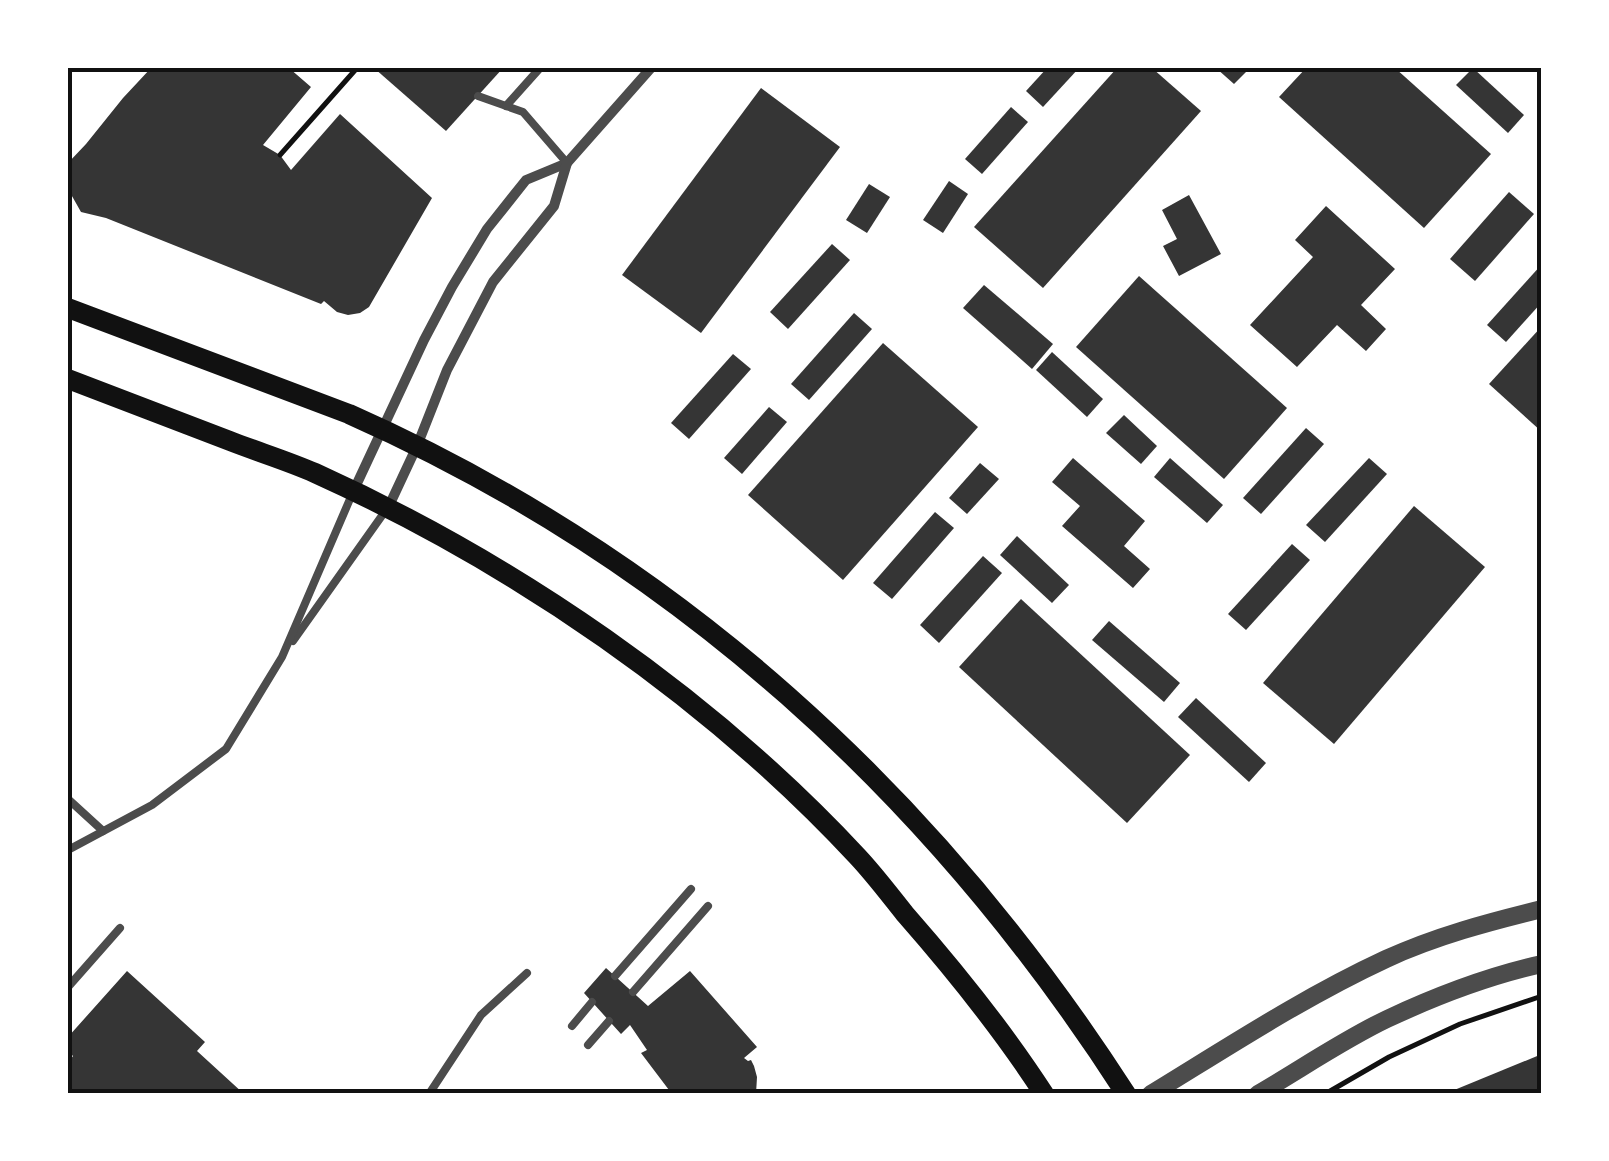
<svg xmlns="http://www.w3.org/2000/svg" width="1609" height="1161" viewBox="0 0 1609 1161" font-family="'Nunito Sans',sans-serif">
<style>
.building{fill:#353535}
.lines{fill:none;stroke-linecap:round;stroke-linejoin:round}
.path{stroke:#111;stroke-width:5}
.service{stroke:#4c4c4c;stroke-width:8}
.minor{stroke:#4c4c4c;stroke-width:10}
.tertiary{stroke:#4c4c4c;stroke-width:18}
.secondary{stroke:#111;stroke-width:20}
.neatline{fill:none;stroke:#111;stroke-width:4}
</style>
<rect width="100%" height="100%" fill="#fff"/>
<g class="building">
<polygon points="151,68 289,68 311,87 263,145 280,155 291,170 340,114 432,198 369,307 360,313 348,315 337,312 324,301 321,304 106,218 81,212 68,189 68,163 86,144 123,98"/>
<polygon points="374,68 503,68 446,131"/>
<polygon points="1047,68 1079,68 1043,107 1026,91"/>
<polygon points="1117,68 1152,68 1201,111 1043,288 974,227"/>
<polygon points="1216,68 1250,68 1234,84"/>
<polygon points="1306,68 1395,68 1491,154 1424,228 1279,97"/>
<polygon points="1473,68 1524,115 1508,133 1456,85"/>
<polygon points="761,88 840,147 701,333 622,275"/>
<polygon points="1011,107 1028,122 982,174 965,159"/>
<polygon points="949,181 968,194 943,233 923,220"/>
<polygon points="869,184 890,197 867,233 846,220"/>
<polygon points="1509,192 1534,214 1475,281 1450,259"/>
<polygon points="1189,195 1221,254 1179,276 1163,246 1177,239 1162,210"/>
<polygon points="1326,206 1395,269 1361,305 1386,329 1366,351 1337,325 1297,367 1250,325 1313,257 1295,240"/>
<polygon points="832,244 850,260 788,329 770,312"/>
<polygon points="1542,264 1542,302 1506,342 1487,325"/>
<polygon points="1139,276 1287,408 1224,479 1076,347"/>
<polygon points="984,285 1053,344 1032,369 963,308"/>
<polygon points="854,313 872,329 809,400 791,384"/>
<polygon points="1542,326 1542,432 1489,384"/>
<polygon points="883,343 978,427 843,580 748,495"/>
<polygon points="1052,352 1103,399 1087,417 1036,370"/>
<polygon points="733,354 751,369 689,439 671,423"/>
<polygon points="769,407 787,422 742,474 724,458"/>
<polygon points="1124,415 1157,446 1141,464 1106,433"/>
<polygon points="1306,428 1324,444 1261,514 1243,498"/>
<polygon points="1073,458 1145,521 1124,546 1150,569 1133,588 1062,526 1080,506 1052,482"/>
<polygon points="1170,458 1223,505 1207,523 1154,477"/>
<polygon points="1369,458 1387,474 1325,542 1306,525"/>
<polygon points="980,463 999,479 967,514 949,498"/>
<polygon points="1414,506 1485,567 1334,744 1263,683"/>
<polygon points="935,512 954,528 892,599 873,583"/>
<polygon points="1017,536 1069,585 1052,603 1000,555"/>
<polygon points="1292,544 1310,560 1246,630 1228,614"/>
<polygon points="983,556 1002,573 939,643 920,625"/>
<polygon points="1021,599 1190,755 1127,823 959,667"/>
<polygon points="1109,621 1180,683 1164,702 1092,640"/>
<polygon points="1196,698 1266,763 1249,782 1178,717"/>
<polygon points="606,968 648,1006 690,971 757,1047 744,1058 748,1061 751,1060 754,1066 757,1077 756,1094 672,1094 641,1053 647,1050 630,1025 621,1034 584,993"/>
<polygon points="127,971 205,1042 197,1051 244,1094 68,1094 68,1063 73,1056 68,1051 68,1037"/>
<polygon points="1542,1054 1542,1094 1447,1094 1447,1093"/>
</g>
<g class="lines">
<g class="path">
<polyline points="280,155 357,68"/>
<polyline points="1325,1094 1389,1057 1460,1024 1542,996"/>
</g>
<g class="service">
<polyline points="478,96 523,112 567,163"/>
<polyline points="506,106 540,68"/>
<polyline points="293,641 386,510"/>
<polyline points="68,799 103,831"/>
<polyline points="68,850 152,805 226,749 282,657 353,492"/>
<polyline points="615,976 691,889"/>
<polyline points="68,987 120,928"/>
<polyline points="633,992 708,906"/>
<polyline points="572,1026 592,1002"/>
<polyline points="588,1045 609,1021"/>
<polyline points="429,1094 481,1015 527,973"/>
</g>
<g class="minor">
<polyline points="353,492 424,340 452,287 487,229 526,180 567,163"/>
<polyline points="388,508 417,446 447,370 493,282 554,206 567,163 651,68"/>
</g>
<g class="tertiary">
<path d="M1151,1094C1228,1047 1304,997 1386,959C1436,936 1489,922 1542,909"/>
<path d="M1258,1094C1301,1069 1343,1040 1387,1019C1436,996 1488,976 1542,964"/>
</g>
<g class="secondary">
<path d="M68,308L349,414C676,559 933,794 1126,1094"/>
<path d="M68,379C122,400 176,420 230,441C258,452 288,461 315,473C514,563 708,696 857,856C874,874 889,894 905,914C955,971 1002,1029 1044,1094"/>
</g>
</g>
<rect width="1609" height="1161" fill="none" stroke="#ffffff" stroke-width="140"/>
<rect x="70" y="70" width="1469" height="1021" class="neatline"/>
</svg>
